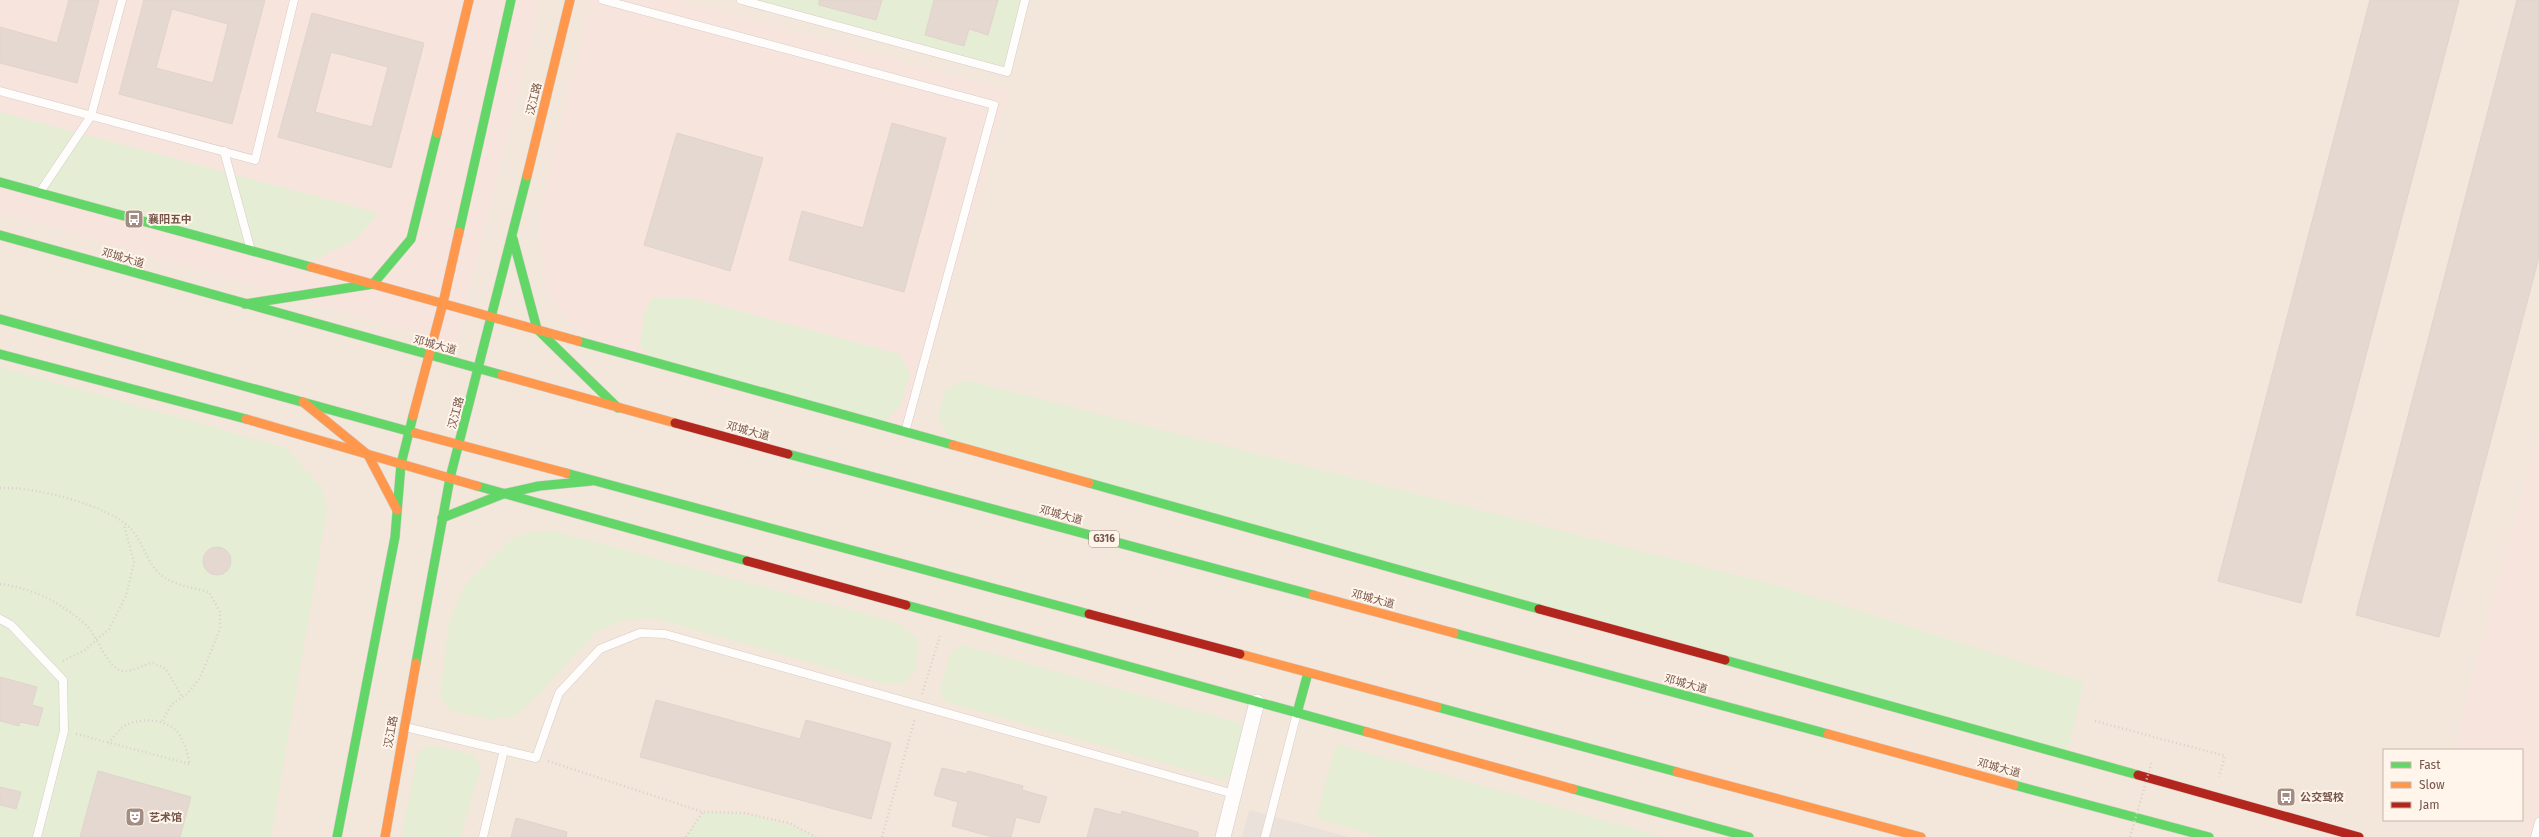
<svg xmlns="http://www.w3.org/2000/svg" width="2539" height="837" viewBox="0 0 2539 837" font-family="'Fira Sans','Noto Sans SC',sans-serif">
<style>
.residential{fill:#f3e6da;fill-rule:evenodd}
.commercial{fill:#f7e5dd}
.industrial{fill:#eae1da}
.green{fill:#e5eed4}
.building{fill:#e4d8d1;stroke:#e0d3cc;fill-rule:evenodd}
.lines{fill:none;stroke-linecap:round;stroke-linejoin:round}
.lane-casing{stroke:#d6ccc7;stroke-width:9}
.street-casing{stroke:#d6ccc7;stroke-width:16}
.fast-casing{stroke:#d6ccc6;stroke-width:10}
.slow-casing{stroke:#d6ccc6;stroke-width:10}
.jam-casing{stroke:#d6ccc6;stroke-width:10}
.path{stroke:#dad0cd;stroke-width:2.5;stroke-dasharray:1 3;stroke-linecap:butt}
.lane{stroke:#fefdfc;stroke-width:8}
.street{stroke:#fefdfc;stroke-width:15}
.fast{stroke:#63d668;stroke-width:9}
.slow{stroke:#ff974d;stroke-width:9}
.jam{stroke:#b3261e;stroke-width:9}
.path-bridge{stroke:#dad0cd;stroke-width:2.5;stroke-dasharray:1 3;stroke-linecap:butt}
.labels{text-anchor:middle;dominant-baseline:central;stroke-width:4;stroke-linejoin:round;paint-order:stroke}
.shield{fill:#fff5eb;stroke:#9f857a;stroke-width:1}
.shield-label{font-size:10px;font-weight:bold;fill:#765549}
.street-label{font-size:11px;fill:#765549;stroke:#fff5eb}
.poi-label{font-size:11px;font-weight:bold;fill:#765549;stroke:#fff5eb;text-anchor:start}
</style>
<rect width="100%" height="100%" fill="#f7f1ea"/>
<path class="residential" d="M0,0H2539V837H0ZM2384,750H2522V820H2384Z"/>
<g class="commercial">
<polygon points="0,0 540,0 456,344 0,212"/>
<polygon points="592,0 678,0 1009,91 909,433 617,352 572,326 548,295 538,218"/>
<polygon points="2539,432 2539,837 2522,837 2532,798 2522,795 2522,750 2453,750"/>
</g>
<polygon class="industrial" points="1249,810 1348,837 1242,837"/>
<g class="green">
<polygon points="741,0 1025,0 1007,72"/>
<polygon points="0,112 379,213 356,239 305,265 0,182"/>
<polygon points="653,298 692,298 899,354 910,373 901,405 883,425 651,361 640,345 644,312"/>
<polygon points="0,367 286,448 323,490 327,509 271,837 0,837"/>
<polygon points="965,380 1783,587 2084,682 2066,756 957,446 938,419 945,391"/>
<polygon points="532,532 557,532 898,623 918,639 916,670 905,683 882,683 654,618 625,620 598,630 539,694 514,717 491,719 450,710 440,697 449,623 466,584 512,539"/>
<polygon points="962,645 1239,723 1244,731 1232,775 1223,780 944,701 940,689 951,653"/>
<polygon points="1336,744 1662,837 1383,837 1316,818"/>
<polygon points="430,745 473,755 481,766 460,837 402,837 418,752"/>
<path d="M703,812C748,813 775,817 816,837H686Z"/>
</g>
<g class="building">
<polygon points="69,0 99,0 77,83 0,63 0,27 57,43"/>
<path d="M144,0H265L232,124L119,94ZM172,9L228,24L213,83L156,68Z"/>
<polygon points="819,0 882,0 876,20 819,5"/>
<polygon points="934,0 998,0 988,35 969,29 964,46 925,35"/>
<polygon points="2370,0 2459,0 2301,603 2218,581"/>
<polygon points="2517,0 2539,0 2539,257 2439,637 2356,615"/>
<path d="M312,13L424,43L391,168L278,137ZM331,52L388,67L372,127L315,112Z"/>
<polygon points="892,123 946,138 904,292 789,260 802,211 863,228"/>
<polygon points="677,133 763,158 730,271 644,245"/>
<circle cx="217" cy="561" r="14"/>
<polygon points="0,677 37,687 32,705 43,708 38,726 20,722 19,726 0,721"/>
<polygon points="656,700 800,739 806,720 891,743 871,819 640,757"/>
<polygon points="942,768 967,774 968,771 1023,786 1022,790 1047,797 1039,823 1016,817 1011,837 993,837 952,826 958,802 934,795"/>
<polygon points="98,771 191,797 180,837 80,837"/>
<polygon points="0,787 21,792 16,809 0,805"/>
<polygon points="1095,808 1121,815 1122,811 1198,832 1198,837 1087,837"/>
<polygon points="516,818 567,832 566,837 511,837"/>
</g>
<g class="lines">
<g class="lane-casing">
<g id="lane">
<polyline points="603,0 994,105 905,432"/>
<polyline points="741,0 1007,72 1025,0"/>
<polyline points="0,91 255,160 294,0"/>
<polyline points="224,151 250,247"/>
<polyline points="40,192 91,116 122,0"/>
<polyline points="0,619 11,625 63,680 64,731 37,837"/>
<polyline points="405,727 536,758 559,693 600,649 640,633 665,634 1234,794"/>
<polyline points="483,837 504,750"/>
<polyline points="1265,837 1297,713"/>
<polyline points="2535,837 2539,822"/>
</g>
</g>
<g class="street-casing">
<polyline id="street" points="1223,837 1257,702"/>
</g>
<g class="fast-casing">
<g id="fast">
<polyline points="0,182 311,267"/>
<polyline points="459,232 511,0"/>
<polyline points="0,235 502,375"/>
<polyline points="513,239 537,329 618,408"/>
<polyline points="245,304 373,284 411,239 437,133"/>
<polyline points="0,319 415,433"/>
<polyline points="578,341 953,445"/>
<polyline points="0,354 246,419"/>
<polyline points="788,454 1313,595"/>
<polyline points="566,473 1089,614"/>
<polyline points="1089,483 1539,609"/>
<polyline points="477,486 747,561"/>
<polyline points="442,518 503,494 539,486 591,481"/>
<polyline points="906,605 1367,732"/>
<polyline points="1454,633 1828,734"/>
<polyline points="1725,660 2138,775"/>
<polyline points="416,663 450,478 527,176"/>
<polyline points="1437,707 1677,772"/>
<polyline points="1297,713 1308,673"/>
<polyline points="2014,785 2209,837"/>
<polyline points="1573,789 1749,837"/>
<polyline points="337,837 395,537 401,464 413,416"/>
</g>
</g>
<g class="slow-casing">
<g id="slow">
<polyline points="437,133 469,0"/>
<polyline points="527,176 570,0"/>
<polyline points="311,267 578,341"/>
<polyline points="502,375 675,423"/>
<polyline points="303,402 368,455 397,510"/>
<polyline points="413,416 443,303 459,232"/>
<polyline points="246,419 477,486"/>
<polyline points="415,433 566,473"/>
<polyline points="953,445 1089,483"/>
<polyline points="1313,595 1454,633"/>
<polyline points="1240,654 1437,707"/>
<polyline points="1367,732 1573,789"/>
<polyline points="1828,734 2014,785"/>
<polyline points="1677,772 1921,837"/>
<polyline points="385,837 416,663"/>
</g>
</g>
<g class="jam-casing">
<g id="jam">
<polyline points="675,423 788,454"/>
<polyline points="747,561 906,605"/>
<polyline points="1539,609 1725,660"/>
<polyline points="1089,614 1240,654"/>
<polyline points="2138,775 2359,837"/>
</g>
</g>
<g class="path">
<path d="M0,488C32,486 110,505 132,530C142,542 146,558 156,570C168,585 191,587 209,592L220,612V629L200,678L187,694L172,704L161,723"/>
<path d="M0,584C33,588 62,603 86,625C98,636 107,670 124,671C132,672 144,664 153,663L166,669L182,697"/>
<polyline points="63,661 85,650 109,629 126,596 134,562 124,525"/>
<polyline points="922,694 940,636"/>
<polyline points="2095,721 2225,756 2219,777"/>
<path d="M76,734L190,764C187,753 185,742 178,733C167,718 137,717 123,727C118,731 113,738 108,743"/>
<polyline points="548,761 703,812 744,813 789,823 816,837"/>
<polyline points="686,837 703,812"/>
<polyline points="882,837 915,718"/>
</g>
<use href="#lane" class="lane"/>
<use href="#street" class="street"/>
<use href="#fast" class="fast"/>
<use href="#slow" class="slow"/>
<use href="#jam" class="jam"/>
<polyline class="path-bridge" points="2130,837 2152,761"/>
</g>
<defs>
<g id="bus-square" transform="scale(1)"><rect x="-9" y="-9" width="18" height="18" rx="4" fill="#a38c81" stroke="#fff5eb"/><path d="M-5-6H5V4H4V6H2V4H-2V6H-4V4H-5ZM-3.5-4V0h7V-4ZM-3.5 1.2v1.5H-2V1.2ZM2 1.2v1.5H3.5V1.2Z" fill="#fff"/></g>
<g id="theatre-square" transform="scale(1)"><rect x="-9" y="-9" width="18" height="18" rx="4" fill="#a38c81" stroke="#fff5eb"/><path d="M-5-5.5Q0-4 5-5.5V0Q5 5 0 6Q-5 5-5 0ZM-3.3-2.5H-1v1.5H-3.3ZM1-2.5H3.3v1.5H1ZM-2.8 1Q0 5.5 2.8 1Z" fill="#fff"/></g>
</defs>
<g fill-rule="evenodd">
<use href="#bus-square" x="134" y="219"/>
<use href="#bus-square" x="2286" y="797"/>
<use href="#theatre-square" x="135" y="817"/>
</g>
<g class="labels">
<rect class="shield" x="1089" y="531" width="30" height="16" rx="3"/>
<g class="shield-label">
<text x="1104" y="539">G316</text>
</g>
<g class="street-label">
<text transform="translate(534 99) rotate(-76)">汉江路</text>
<text transform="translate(123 258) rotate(16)">邓城大道</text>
<text transform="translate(435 345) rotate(15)">邓城大道</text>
<text transform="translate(456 413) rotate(-75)">汉江路</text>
<text transform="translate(748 431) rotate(15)">邓城大道</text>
<text transform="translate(1061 515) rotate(15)">邓城大道</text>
<text transform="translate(1373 599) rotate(15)">邓城大道</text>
<text transform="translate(1686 684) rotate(15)">邓城大道</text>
<text transform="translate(391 732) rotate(-80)">汉江路</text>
<text transform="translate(1999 768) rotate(15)">邓城大道</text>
</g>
<g class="poi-label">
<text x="148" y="219">襄阳五中</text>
<text x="2300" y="797">公交驾校</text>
<text x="149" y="817">艺术馆</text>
</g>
</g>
<rect x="2383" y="749" width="140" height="72" fill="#fff5eb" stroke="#c8b5aa"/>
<rect x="2391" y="762" width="20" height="6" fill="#63d668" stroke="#c8b5aa"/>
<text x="2419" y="769" font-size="12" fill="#765549">Fast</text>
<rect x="2391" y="782" width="20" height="6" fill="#ff974d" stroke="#c8b5aa"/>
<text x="2419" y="789" font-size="12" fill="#765549">Slow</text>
<rect x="2391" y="802" width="20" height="6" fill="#b3261e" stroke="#c8b5aa"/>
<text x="2419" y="809" font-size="12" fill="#765549">Jam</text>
</svg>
